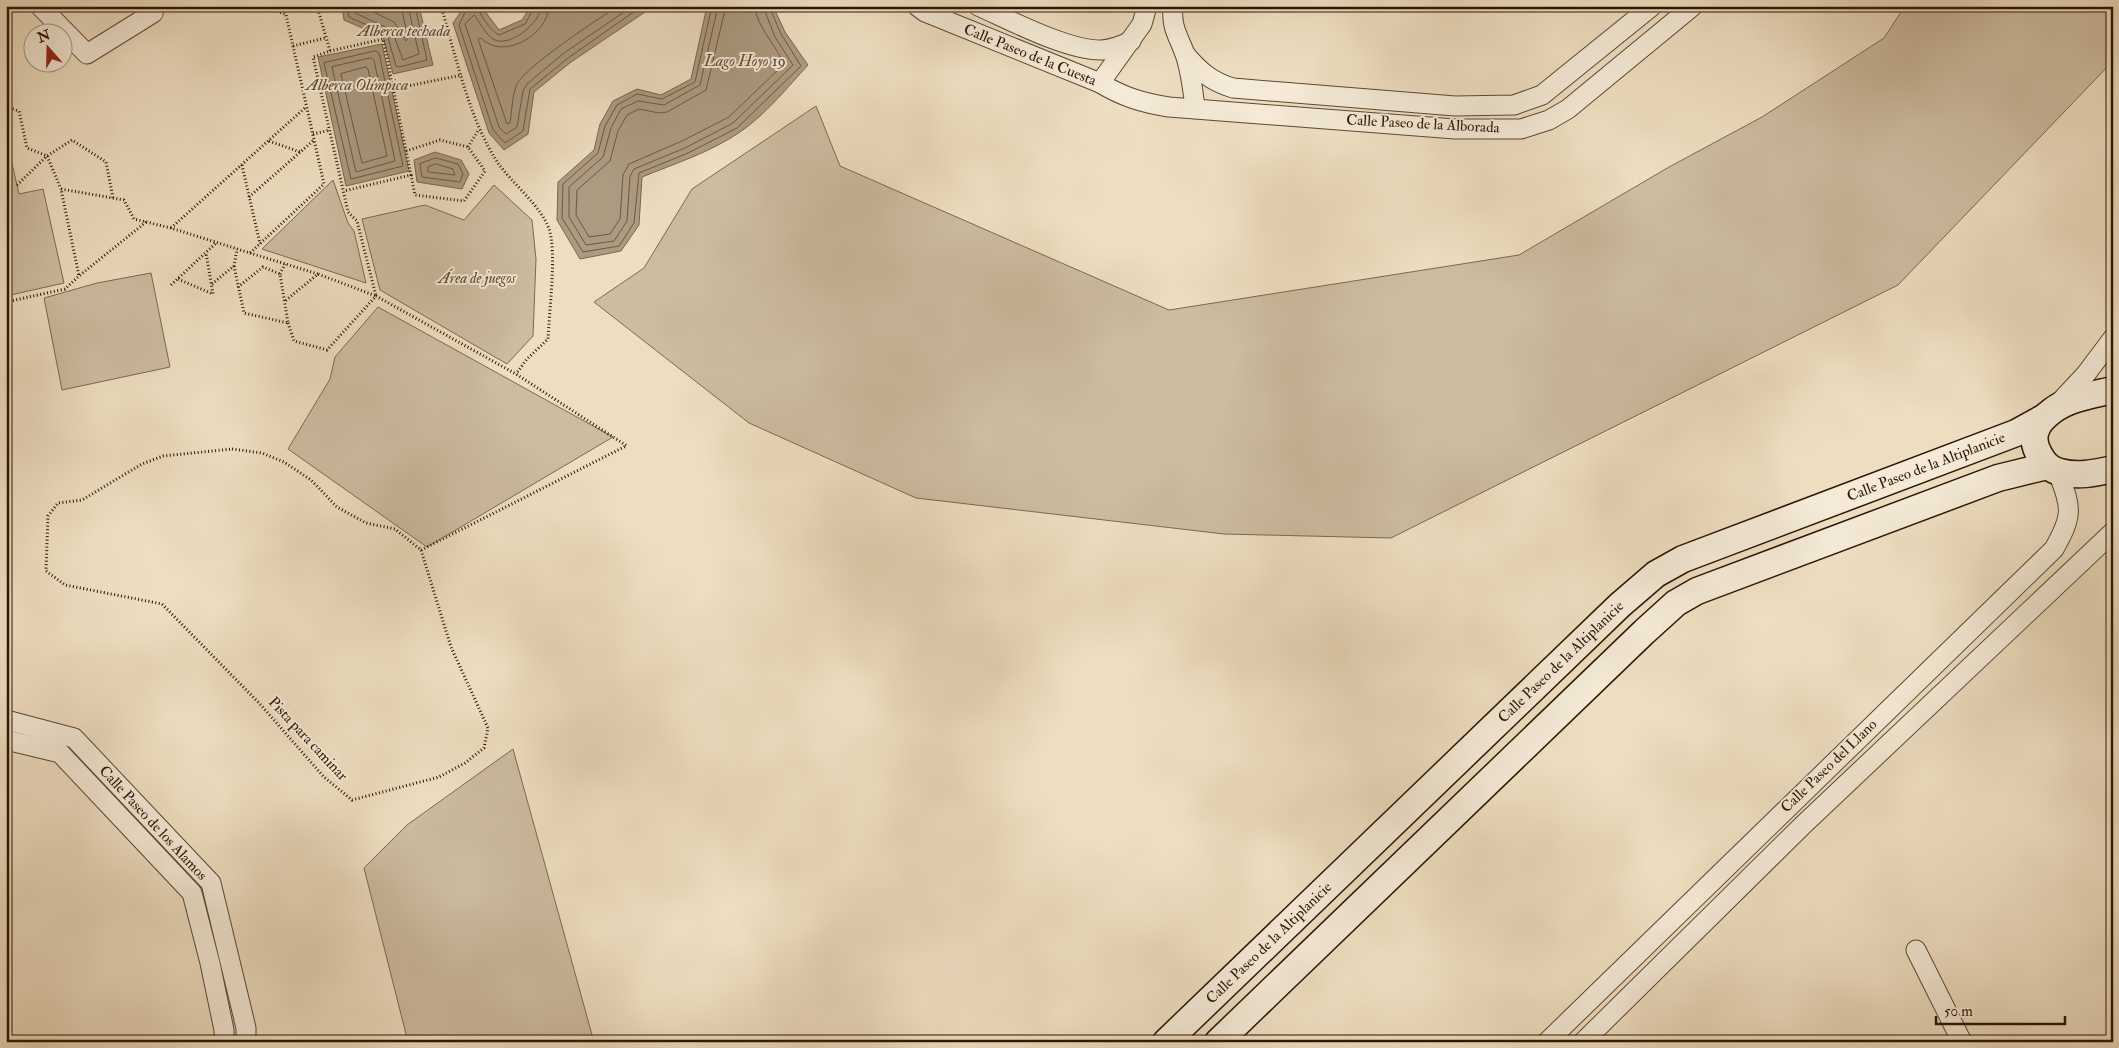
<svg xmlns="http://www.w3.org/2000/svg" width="2119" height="1048" viewBox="0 0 2119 1048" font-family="'IM FELL Double Pica',serif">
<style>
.green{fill:#cdbca1;stroke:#7c6852}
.water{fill:#ac9a81;stroke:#79654f}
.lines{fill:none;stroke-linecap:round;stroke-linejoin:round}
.shore{stroke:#6c5842;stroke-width:1}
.street-casing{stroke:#5c4733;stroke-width:21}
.secondary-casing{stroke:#2c1504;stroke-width:29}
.path{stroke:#2c1504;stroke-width:3;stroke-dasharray:1 2.5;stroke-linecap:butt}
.street{stroke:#f4ead7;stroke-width:19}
.secondary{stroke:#f4ead7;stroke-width:26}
.labels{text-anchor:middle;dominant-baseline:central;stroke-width:4;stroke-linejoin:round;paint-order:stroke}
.street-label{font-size:15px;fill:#2c1504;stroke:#f4ead7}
.park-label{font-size:15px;font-style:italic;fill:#5c4733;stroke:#f4ead7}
.water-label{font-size:16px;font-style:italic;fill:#5f4a36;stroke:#f4ead7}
</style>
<rect width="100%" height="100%" fill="#eedec1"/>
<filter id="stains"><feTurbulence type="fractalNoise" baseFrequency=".004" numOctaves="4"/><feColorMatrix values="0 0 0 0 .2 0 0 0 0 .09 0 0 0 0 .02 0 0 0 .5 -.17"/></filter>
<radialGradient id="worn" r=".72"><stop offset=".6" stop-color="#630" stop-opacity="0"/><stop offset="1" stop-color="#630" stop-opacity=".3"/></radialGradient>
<g class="green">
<polygon points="1905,6 2113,6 2113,61 1898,285 1391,538 1224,534 916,498 749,423 594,302 644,268 692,189 816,106 840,166 1169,310 1519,255 1669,167 1762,117 1884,38"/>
<polygon points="6,137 19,194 43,189 64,283 6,296"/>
<polygon points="333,180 348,223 354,231 366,283 262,249"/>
<polygon points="494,185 532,220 536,259 533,336 507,364 380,290 362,219 425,205 464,220"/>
<polygon points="151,273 170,367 62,390 44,298 97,283"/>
<polygon points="378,307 613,437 427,547 288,449 330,379 335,357"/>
<polygon points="513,749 594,1042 408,1042 364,868 407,825"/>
</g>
<g class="water">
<polygon points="342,6 419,6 433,65 393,74 383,37 344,20"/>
<polygon points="465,6 481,6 499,30 522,20 531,6 648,6 645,12 571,62 534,92 528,134 504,150 489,133 453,23"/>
<path d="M707,6H773L785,32L808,65C788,87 764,116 740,132C711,152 674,164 642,177L639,225L621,251L580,259L557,220L558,182L594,150L600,124L613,101L637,89L661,95L691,79Z"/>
<polygon points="382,44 409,171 346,186 318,57"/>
<polygon points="435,152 461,160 469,174 462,189 417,182 414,160"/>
</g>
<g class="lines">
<g class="shore">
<polyline points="347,6 349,17 387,34 396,66 399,67 427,60 415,6"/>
<polyline points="353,6 355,13 392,30 403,60 419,54 408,6"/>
<polyline points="361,6 394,22 406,41 408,38 401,6"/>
<polyline points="468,6 459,25 493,130 505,143 523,131 530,89 568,58 642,6"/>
<path d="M478,6C479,15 491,31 499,35L525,24L535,6"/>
<path d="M541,6C541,23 510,47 495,40C486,36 480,22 474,15L465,24L499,127L506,134L517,127L523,91L527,84L564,53L633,6"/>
<path d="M549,6C548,35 503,61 481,38L478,39L507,124L510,123C512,111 512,95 517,84C525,67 599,18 619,6"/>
<polyline points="712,6 695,82 662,99 637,94 617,105 605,126 598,153 563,184 562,218 583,252 619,246 634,223 639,173 688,153 737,128 801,66 781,34 769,6"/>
<polyline points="718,6 700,85 664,105 638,101 621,109 611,128 603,157 569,187 569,217 586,245 614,241 627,221 630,176 634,169 685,148 733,123 793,65 775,37 763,6"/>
<path d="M726,6L706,90L667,112L659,113L639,109L627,115L618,131L610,161L577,190L576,215L589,237L610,234L620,219L623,175L629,164L682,141L729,117L783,65C781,50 756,28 755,6"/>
<polygon points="376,51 379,53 403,166 351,179 324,63"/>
<polygon points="371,58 374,60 395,161 356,172 332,67"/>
<polygon points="366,67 368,69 387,156 362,163 341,74"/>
<polygon points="436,158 458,164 463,174 460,182 422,177 420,164"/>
<polygon points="436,164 453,169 455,175 428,172 428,167"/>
</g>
<g class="street-casing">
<g id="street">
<polyline points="40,6 87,54 153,13 151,6"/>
<path d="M917,6L925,12L1100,83C1123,97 1143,103 1169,107L1455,129H1521L1549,120L1568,109L1693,6"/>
<path d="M978,6C1010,20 1068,51 1102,50C1113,49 1121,46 1131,41"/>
<path d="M1173,6C1171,28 1178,35 1185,54C1191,72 1193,90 1195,108"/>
<path d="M1185,54C1199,71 1212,82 1233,88L1455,106L1514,105L1542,95L1652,6"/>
<polyline points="1100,83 1142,24 1147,6"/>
<polyline points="2058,404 2086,374 2113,338"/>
<polyline points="6,720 74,738 211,883 240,1003 246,1028 246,1042"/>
<polyline points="6,740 60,753 192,893 210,963 224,1030 224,1042"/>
<polyline points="1916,950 1962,1042"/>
<path d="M1547,1042L2054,549C2074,514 2071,508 2058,472"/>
<polyline points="1583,1042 1803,825 2113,532"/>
</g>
</g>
<g class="secondary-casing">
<g id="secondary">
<path d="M2113,390C2092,395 2069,398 2052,411C2033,425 2029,440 2042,459C2046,466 2052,470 2060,472C2078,477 2095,473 2113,469"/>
<polyline points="1166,1042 1620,605 1656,574 1683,559 2016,433 2043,418"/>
<polyline points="1218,1042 1644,632 1676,603 1697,591 1998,478 2047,466"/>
</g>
</g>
<g class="path">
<polyline points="264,6 285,14"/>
<polyline points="317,6 330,51 313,57 348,212 357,221 376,296 318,274"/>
<path d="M441,6C456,57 469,119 498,163C511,182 542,207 549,229C557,252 549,312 548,339L527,359L516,374"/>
<polyline points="293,46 325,38"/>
<polyline points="330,51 383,39 411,175 344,191"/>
<polyline points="393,89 462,75"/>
<polyline points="6,107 19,111 27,148 47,156 72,140 106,162 113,198"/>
<polyline points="313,134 330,130"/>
<polyline points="269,141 300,152"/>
<polyline points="468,147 479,129"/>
<polyline points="406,151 440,140 468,147 485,171 464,201 415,195 411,175"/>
<polyline points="242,165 260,244"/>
<polyline points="17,185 47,156 61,189"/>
<polyline points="249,197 314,140"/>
<polyline points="146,222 79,276 61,189 124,200 134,219 171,228 250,253 324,184 284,6"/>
<polyline points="171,228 306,107"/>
<polyline points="250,253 318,274 285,301"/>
<polyline points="234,266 244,313 288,323 280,274 263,267 238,287"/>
<polyline points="280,274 285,264"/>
<polyline points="178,279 213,294 206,253"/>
<polyline points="212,284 234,266 237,249"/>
<polyline points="171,285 216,243"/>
<polyline points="6,302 65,289 79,276"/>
<polyline points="288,323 294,341 327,350 376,296 516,374 627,446"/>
<polygon points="232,449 262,453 284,462 311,480 337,507 366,523 395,529 421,550 451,647 488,728 484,748 465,763 439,777 352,800 324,777 259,703 162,604 65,585 46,571 48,516 58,503 82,500 142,464 163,456"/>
<polyline points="421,550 626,446"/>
</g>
<use href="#street" class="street"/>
<use href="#secondary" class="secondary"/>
</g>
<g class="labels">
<g class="street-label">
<text transform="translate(1030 55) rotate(22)">Calle Paseo de la Cuesta</text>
<text transform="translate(1423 124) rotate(3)">Calle Paseo de la Alborada</text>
<text transform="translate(1926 467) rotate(-21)">Calle Paseo de la Altiplanicie</text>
<text transform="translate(1561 662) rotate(-44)">Calle Paseo de la Altiplanicie</text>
<text transform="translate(308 739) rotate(47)">Pista para caminar</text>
<text transform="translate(1829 766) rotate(-44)">Calle Paseo del Llano</text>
<text transform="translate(153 823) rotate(47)">Calle Paseo de los Alamos</text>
<text transform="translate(1269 943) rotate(-44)">Calle Paseo de la Altiplanicie</text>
</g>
<g class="park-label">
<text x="477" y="278">Área de juegos</text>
</g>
<g class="water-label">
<text x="404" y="31">Alberca techada</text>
<text x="745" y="61">Lago Hoyo 19</text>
<text x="357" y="85">Alberca Olímpica</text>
</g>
</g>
<rect width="2119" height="1048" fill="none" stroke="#eedec1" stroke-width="25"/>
<rect x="8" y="8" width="2104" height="1033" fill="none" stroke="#2c1504" stroke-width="2.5"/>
<rect x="12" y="12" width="2094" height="1023" fill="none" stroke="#2c1504"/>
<g transform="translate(48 48) rotate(340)"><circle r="24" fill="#f4ead7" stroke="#a49583"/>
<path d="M0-4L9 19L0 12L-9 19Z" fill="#8f2418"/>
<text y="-8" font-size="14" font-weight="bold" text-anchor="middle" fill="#2c1504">N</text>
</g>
<path d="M1936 1016v8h129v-8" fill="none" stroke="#2c1504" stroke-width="2.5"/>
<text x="1944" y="1016" font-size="15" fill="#2c1504" stroke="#f4ead7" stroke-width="4" paint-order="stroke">50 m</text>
<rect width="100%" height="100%" filter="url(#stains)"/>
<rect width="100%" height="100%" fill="url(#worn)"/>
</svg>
